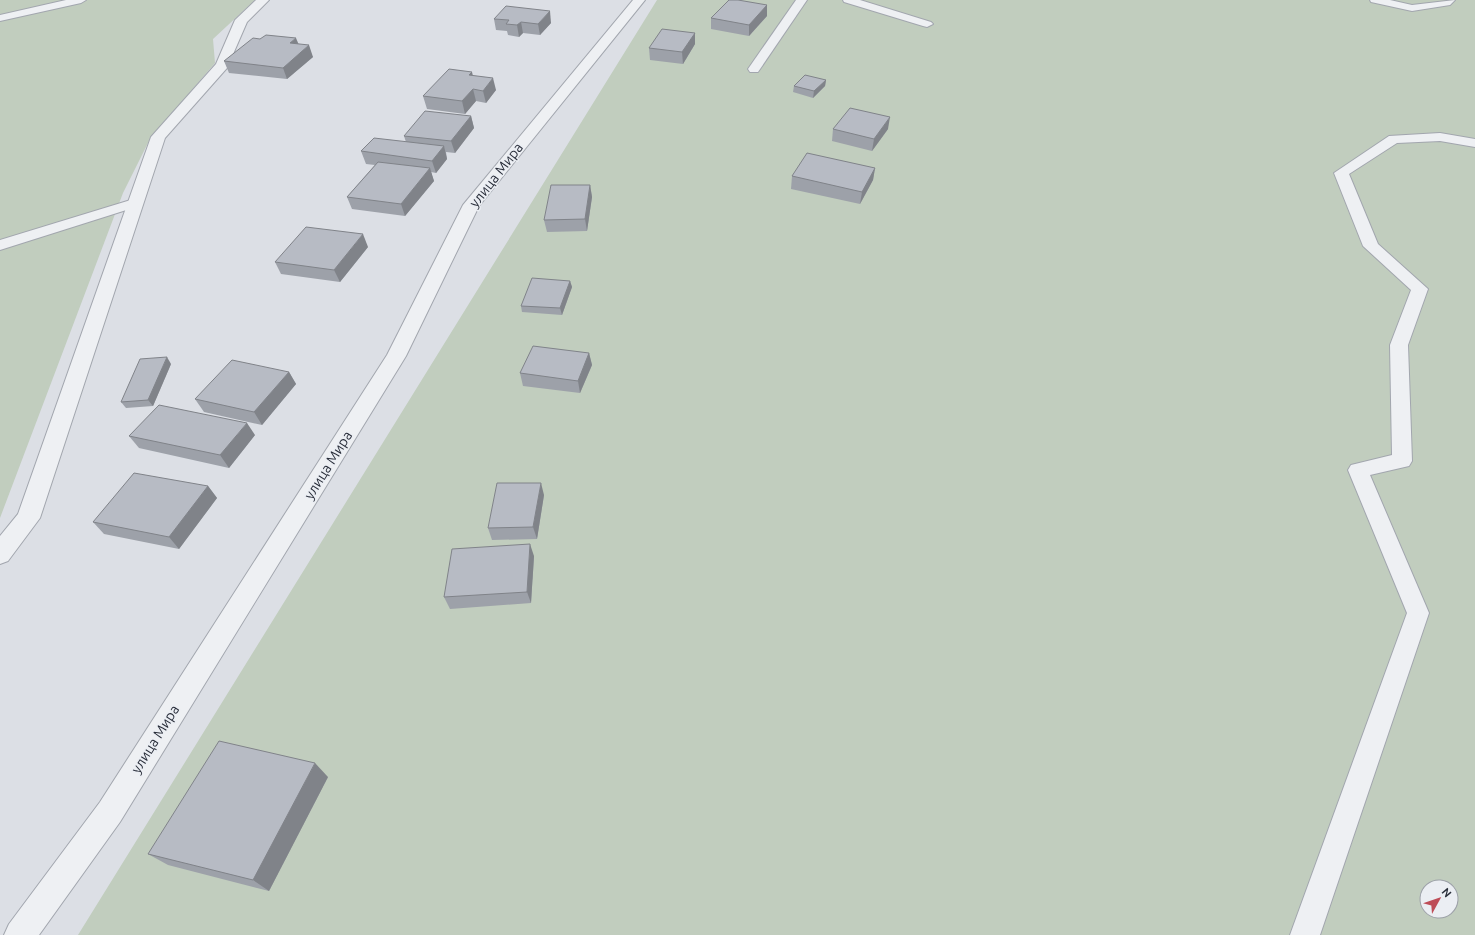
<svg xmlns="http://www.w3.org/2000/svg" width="1475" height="935" viewBox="0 0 1475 935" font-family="Ubuntu,sans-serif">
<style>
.green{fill:#c1cdbe;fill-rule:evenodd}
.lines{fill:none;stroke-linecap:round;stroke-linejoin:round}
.service-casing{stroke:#a2a6ae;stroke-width:2}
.minor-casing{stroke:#a2a6ae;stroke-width:2}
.service{fill:#eef0f3;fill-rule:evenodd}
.minor{fill:#eef0f3;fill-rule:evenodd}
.wall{fill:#9da1a9}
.shaded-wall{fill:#808389}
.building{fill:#b7bbc4;stroke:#808389}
.labels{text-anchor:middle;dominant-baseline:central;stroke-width:3;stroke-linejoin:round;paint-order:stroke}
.street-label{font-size:14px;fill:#282d39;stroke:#ebeef3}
</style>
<rect width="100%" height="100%" fill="#dcdfe5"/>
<g class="green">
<polygon points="0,0 255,0 213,39 215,63 150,139 123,193 0,518"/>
<path d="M657,0H1475V935H78ZM1427,887H1451V911H1427Z"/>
</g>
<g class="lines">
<g class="service-casing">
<g id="service">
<polygon points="66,0 86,0 81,3 0,21 0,15"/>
<polygon points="796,0 807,0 758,72 750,72 748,69"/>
<polygon points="843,0 860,0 931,22 933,24 927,27 923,26 844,2"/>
<polygon points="1370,0 1390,0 1412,5 1455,0 1450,5 1412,11 1371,2"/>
<polygon points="1440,133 1475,139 1475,147 1440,141 1397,143 1349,174 1378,244 1428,289 1408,345 1412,461 1409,466 1370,475 1429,613 1320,935 1290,935 1407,613 1348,470 1351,465 1392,455 1390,345 1411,290 1363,246 1334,173 1389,136"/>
<polygon points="134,199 139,200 141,203 139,206 0,250 0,240"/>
</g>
</g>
<g class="minor-casing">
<g id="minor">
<polygon points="256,0 269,0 247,22 227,68 165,138 40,518 8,561 0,564 0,536 18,514 151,137 216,64 235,20"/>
<polygon points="633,0 645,0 479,206 406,356 120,822 39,935 4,935 9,924 100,802 387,355 463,205"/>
</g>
</g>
<use href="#service" class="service"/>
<use href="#minor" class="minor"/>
</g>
<g class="wall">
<polygon points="767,5 767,16 749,36 711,29 711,18"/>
<polygon points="494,19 551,23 540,35 523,33 519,37 508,35 507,31 496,30"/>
<polygon points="695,33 695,44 683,64 650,60 649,48"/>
<polygon points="299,44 313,57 287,79 229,73 224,61"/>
<polygon points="473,76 496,90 486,103 476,101 465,114 427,109 423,96"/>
<polygon points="826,80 825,86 813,98 793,92 794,86"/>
<polygon points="471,116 474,128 455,153 446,152 447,159 436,173 431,172 434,181 405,216 352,209 347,197 375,165 366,164 361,151 406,142 404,136"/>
<polygon points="833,129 888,129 872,151 832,141"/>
<polygon points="875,168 873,180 860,204 791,189 792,176"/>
<polygon points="590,185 592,197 587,231 547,232 544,220"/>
<polygon points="368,247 340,282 281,274 275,262"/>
<polygon points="570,281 572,287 562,315 522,312 521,306"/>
<polygon points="589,353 592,365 580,393 523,386 520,373"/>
<polygon points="171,364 153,406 126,408 121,402"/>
<polygon points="289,372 296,384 262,425 204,412 195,399"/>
<polygon points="255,435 229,468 139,448 129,436"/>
<polygon points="208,486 217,498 179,549 104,534 93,522"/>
<polygon points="544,495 537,539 492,540 488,528"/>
<polygon points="534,556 531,603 450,609 444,597"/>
<polygon points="328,777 269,891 168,865 148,854"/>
</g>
<g class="shaded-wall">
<polygon points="767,5 767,16 749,36 749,25"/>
<polygon points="550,11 551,23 540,35 538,24"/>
<polygon points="521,22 523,33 519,37 517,25"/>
<polygon points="695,33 695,44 683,64 682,52"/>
<polygon points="296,38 301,50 290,43"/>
<polygon points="309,45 313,57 287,79 283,68"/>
<polygon points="472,72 475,84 469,75"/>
<polygon points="493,78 496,90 486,103 483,91"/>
<polygon points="826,80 825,86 813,98 814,91"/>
<polygon points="473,89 476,101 465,114 462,101"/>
<polygon points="471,116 474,128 455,153 451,141"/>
<polygon points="890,117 888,129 872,151 874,139"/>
<polygon points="444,146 447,159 436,173 432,161"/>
<polygon points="430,168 434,181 405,216 401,204"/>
<polygon points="875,168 873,180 860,204 862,192"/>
<polygon points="590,185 592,197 587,231 585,219"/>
<polygon points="363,234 368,247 340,282 334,270"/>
<polygon points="570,281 572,287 562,315 560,308"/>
<polygon points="589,353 592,365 580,393 578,381"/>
<polygon points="167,357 171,364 153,406 148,400"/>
<polygon points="289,372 296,384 262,425 254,412"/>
<polygon points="247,423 255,435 229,468 220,455"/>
<polygon points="541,483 544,495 537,539 533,527"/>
<polygon points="208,486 217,498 179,549 169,537"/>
<polygon points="530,544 534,556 531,603 527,592"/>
<polygon points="315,763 328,777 269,891 253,880"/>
</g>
<g class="building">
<polygon points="729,0 738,0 767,5 749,25 711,18"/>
<polygon points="506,6 550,11 538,24 521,22 517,25 506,24 509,20 494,19"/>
<polygon points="662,29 695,33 682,52 649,48"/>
<polygon points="266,35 296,38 290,43 309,45 283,68 224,61 253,38 260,39"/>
<polygon points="449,69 472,72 469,75 493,78 483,91 473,89 462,101 423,96"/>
<polygon points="805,75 826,80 814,91 794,86"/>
<polygon points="850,108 890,117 874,139 833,129"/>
<polygon points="425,111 471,116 451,141 404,136"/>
<polygon points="374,138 444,146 432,161 361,151"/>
<polygon points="807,153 875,168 862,192 792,176"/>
<polygon points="378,162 430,168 401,204 347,197"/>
<polygon points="551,185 590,185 585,219 544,220"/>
<polygon points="306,227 363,234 334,270 275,262"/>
<polygon points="532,278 570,281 560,308 521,306"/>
<polygon points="533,346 589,353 578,381 520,373"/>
<polygon points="167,357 148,400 121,402 140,359"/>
<polygon points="232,360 289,372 254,412 195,399"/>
<polygon points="159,405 247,423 220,455 129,436"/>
<polygon points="134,473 208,486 169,537 93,522"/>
<polygon points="497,483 541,483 533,527 488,528"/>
<polygon points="530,544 527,592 444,597 452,549"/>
<polygon points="219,741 315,763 253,880 148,854"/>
</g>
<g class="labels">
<g class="street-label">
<text transform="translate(496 175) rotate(-52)">улица Мира</text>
<text transform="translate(328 465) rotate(-58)">улица Мира</text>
<text transform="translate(155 739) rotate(-58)">улица Мира</text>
</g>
</g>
<g transform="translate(1439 899) rotate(50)"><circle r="19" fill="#ebeef3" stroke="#9da1a9"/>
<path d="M0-3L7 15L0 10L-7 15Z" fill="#be4d58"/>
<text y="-6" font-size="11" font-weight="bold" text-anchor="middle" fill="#282d39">N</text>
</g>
</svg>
